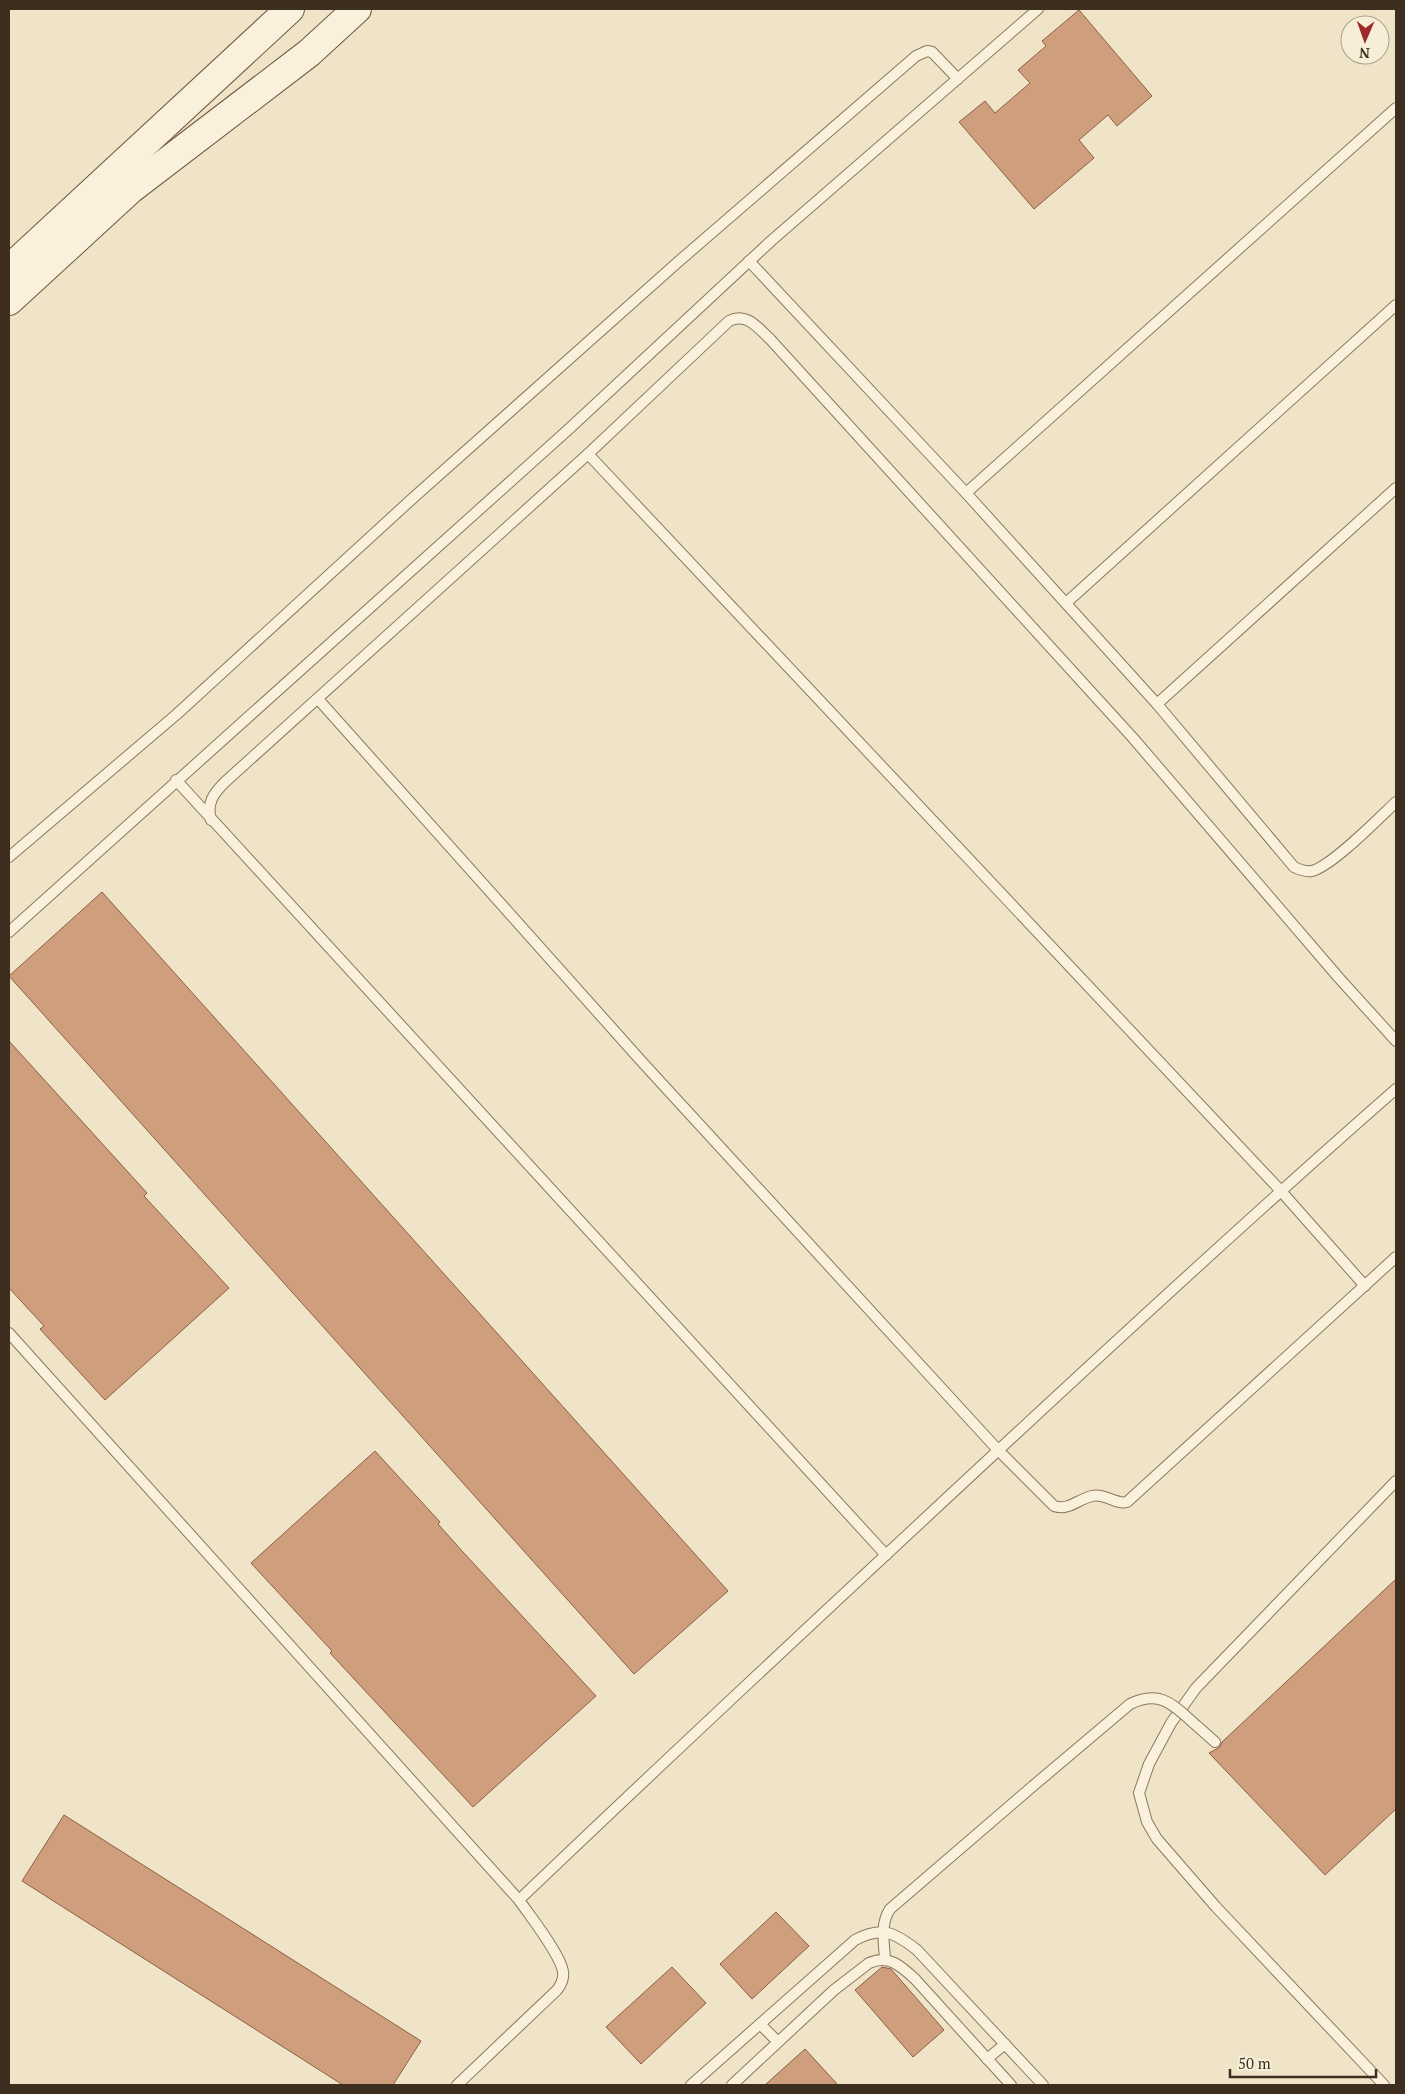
<svg xmlns="http://www.w3.org/2000/svg" width="1405" height="2094" viewBox="0 0 1405 2094" font-family="'PT Serif',serif">
<style>
.building{fill:#cf9f7d;stroke:#8d5f41}
.lines{fill:none;stroke-linecap:round;stroke-linejoin:round}
.lane-casing{stroke:#8d765c;stroke-width:12}
.secondary-casing{stroke:#6f573f;stroke-width:30}
.lane{stroke:#faf1dc;stroke-width:10}
.secondary{stroke:#faf1dc;stroke-width:28}
.lane-bridge-casing{stroke:#8d765c;stroke-width:12;stroke-linecap:butt}
.lane-bridge{stroke:#faf1dc;stroke-width:10}
</style>
<rect width="100%" height="100%" fill="#f0e4c8"/>
<g class="building">
<polygon points="1079,10 1152,96 1117,126 1108,115 1079,140 1094,158 1034,209 959,122 985,101 995,113 1030,83 1018,70 1046,46 1042,41"/>
<polygon points="102,892 728,1591 634,1674 9,976"/>
<polygon points="9,1041 147,1193 144,1196 229,1288 105,1400 40,1329 44,1326 9,1288"/>
<polygon points="375,1451 440,1522 438,1524 463,1552 596,1696 473,1807 330,1653 332,1651 251,1563"/>
<polygon points="1396,1579 1396,1809 1325,1875 1209,1753 1220,1747 1222,1742"/>
<polygon points="64,1815 421,2041 393,2085 343,2085 22,1881"/>
<polygon points="776,1912 809,1946 752,1999 720,1964"/>
<polygon points="672,1967 706,2003 641,2064 606,2027"/>
<polygon points="882,1967 891,1969 944,2030 913,2057 855,1990"/>
<polygon points="805,2049 838,2085 765,2085"/>
</g>
<g class="lines">
<g class="lane-casing">
<g id="lane">
<path d="M749,261L966,493L1157,704L1294,867C1300,870 1305,872 1312,871C1332,866 1379,818 1396,802"/>
<polyline points="588,454 1280,1190 1365,1286"/>
<polyline points="966,493 1396,108"/>
<polyline points="1066,603 1396,305"/>
<path d="M318,699L643,1063L998,1450L1054,1506C1069,1511 1078,1499 1092,1496C1105,1493 1116,1505 1127,1502L1396,1257"/>
<polyline points="1157,704 1396,488"/>
<polyline points="176,780 886,1555"/>
<path d="M211,820C206,803 214,793 225,782L588,454L729,321C747,312 758,328 770,339L1133,738L1339,978L1396,1041"/>
<polyline points="9,857 177,714 413,498 678,262 916,56 927,51 932,52 958,79"/>
<polyline points="9,932 570,428 771,241 1038,9"/>
<path d="M9,1333L519,1900C530,1916 561,1955 563,1972C564,1979 561,1985 557,1990L457,2085"/>
<polyline points="1197,1726 1215,1742"/>
<path d="M519,1900C684,1742 851,1587 1018,1432C1143,1316 1268,1201 1396,1089"/>
<path d="M885,1959C884,1942 880,1924 890,1909L1033,1786"/>
<polyline points="760,2024 778,2042"/>
<polyline points="987,2059 1005,2044"/>
<path d="M691,2085L855,1940C882,1926 894,1932 917,1950L1043,2085"/>
<path d="M732,2085L834,1990L869,1963C888,1954 901,1966 915,1979L1011,2085"/>
<polyline points="1384,2085 1216,1907 1157,1839 1147,1822 1139,1793 1149,1764 1171,1723 1196,1688 1396,1481"/>
</g>
</g>
<g class="secondary-casing">
<g id="secondary">
<polyline points="9,269 290,9"/>
<polyline points="9,301 131,189 309,53 357,9"/>
</g>
</g>
<use href="#lane" class="lane"/>
<use href="#secondary" class="secondary"/>
<g class="lane-bridge-casing">
<path id="lane-bridge" d="M1033,1786L1130,1704C1162,1689 1174,1706 1197,1726"/>
</g>
<use href="#lane-bridge" class="lane-bridge"/>
</g>
<rect width="1405" height="2094" fill="none" stroke="#3d2e20" stroke-width="20"/>
<g transform="translate(1365 40) rotate(182)"><circle r="24" fill="#f7eed8" stroke="#ada18e"/>
<path d="M0-4L9 19L0 12L-9 19Z" fill="#9e2a2b"/>
<text y="-8" font-size="14" font-weight="bold" text-anchor="middle" fill="#3d2e20">N</text>
</g>
<path d="M1230 2069v8h146v-8" fill="none" stroke="#3d2e20" stroke-width="2.5"/>
<text x="1238" y="2069" font-size="15" fill="#3d2e20" stroke="#f7eed8" stroke-width="4" paint-order="stroke">50 m</text>
</svg>
